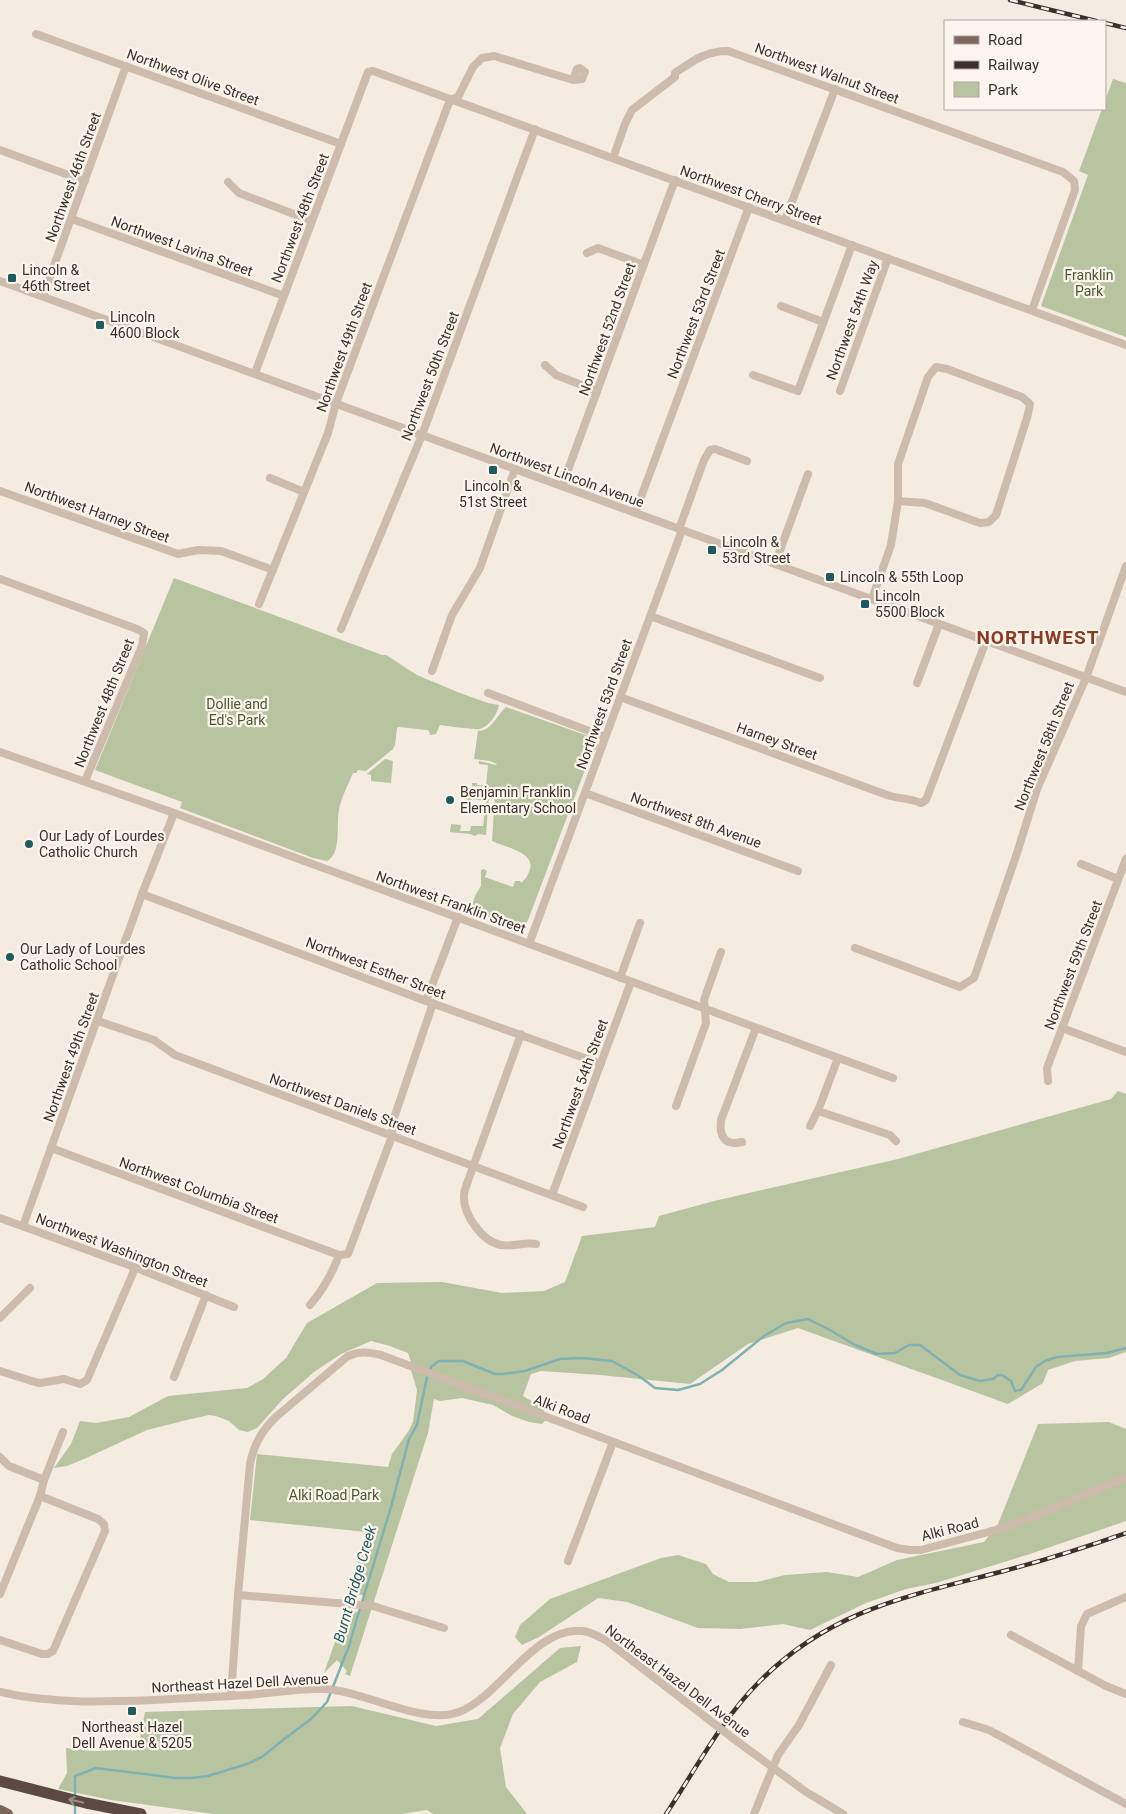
<svg xmlns="http://www.w3.org/2000/svg" width="1126" height="1814" viewBox="0 0 1126 1814" font-family="Roboto,sans-serif">
<style>
.green{fill:#b8c4a0}
.lines{fill:none;stroke-linecap:round;stroke-linejoin:round}
.stream{stroke:#7fb0b2;stroke-width:2.5}
.minor{stroke:#cdbbac;stroke-width:8}
.major{stroke:#7d675c;stroke-width:10}
.highway{stroke:#5c4a42;stroke-width:11}
.rail-casing{stroke:#3b302b;stroke-width:4.5}
.rail{stroke:#fbf5ee;stroke-width:2.5;stroke-dasharray:8;stroke-linecap:butt}
.minor-bridge{stroke:#cdbbac;stroke-width:8}
.oneway{stroke:#9c8e87}
.poi-dot{fill:#1f5a5e;stroke:#fbf5ee;stroke-width:2}
.labels{text-anchor:middle;dominant-baseline:central;stroke-width:4.5;stroke-linejoin:round;paint-order:stroke}
.street-label{font-size:14px;fill:#3b302b;stroke:#fbf5ee}
.poi-label{font-size:14px;fill:#3b302b;stroke:#fbf5ee;text-anchor:start}
.park-label{font-size:14px;fill:#4a5a2e;stroke:#fbf5ee}
.water-label{font-size:15px;font-style:italic;fill:#1f5a5e;stroke:#fbf5ee}
.district-label{font-size:19px;font-weight:bold;letter-spacing:1px;fill:#8c3b22;stroke:#fbf5ee}
</style>
<rect width="100%" height="100%" fill="#f4ebe1"/>
<g class="green">
<polygon points="1113,79 1126,83 1126,337 1041,306 1088,175 1079,171 1102,109 1105,109 1105,101"/>
<path d="M174,578L382,655H386L417,675L460,693L488,703L499,705C497,715 489,726 480,729C474,730 448,726 440,725L436,734L430,735L429,731L427,730L399,727L397,728L395,745L393,749L366,771L358,770L356,773H353C348,785 341,798 339,810C336,824 342,854 327,861L313,858L180,808L182,802L95,770Z"/>
<path d="M506,707L594,738L598,744L597,748L591,754L528,920L524,927L521,928L473,912L471,909L475,896L481,886V870L484,869L487,871L485,877L513,887L515,881H520L521,883C526,879 528,875 530,869C535,852 504,847 492,841L495,794L488,787L472,786V783H477V785L486,786L488,765L479,764V761L496,765L497,764L490,761L474,759L478,731C492,731 497,715 506,707Z"/>
<polygon points="385,759 393,761 391,783 371,781 371,775 367,774"/>
<polygon points="467,793 486,794 489,796 486,835 478,834 475,836 470,834 450,832 451,824 461,825 460,831 470,831 471,826 483,826 486,801 472,799 471,801 466,801"/>
<polygon points="1118,1091 1126,1094 1126,1352 1109,1358 1075,1361 1048,1370 1043,1383 1008,1404 798,1328 748,1344 690,1384 600,1375 541,1371 531,1374 523,1396 543,1408 546,1420 542,1424 529,1422 512,1416 493,1405 462,1398 440,1401 434,1399 428,1433 350,1676 345,1674 347,1671 337,1660 324,1673 346,1611 359,1612 364,1595 349,1594 367,1532 250,1520 257,1454 388,1467 392,1454 408,1432 413,1422 417,1390 411,1370 412,1365 408,1353 390,1346 371,1341 341,1354 314,1372 283,1399 257,1428 248,1432 239,1430 229,1421 216,1416 209,1415 191,1419 147,1430 84,1459 67,1466 54,1468 71,1444 80,1421 96,1423 129,1417 168,1396 247,1388 263,1379 286,1358 307,1323 377,1283 442,1282 502,1293 544,1291 565,1282 582,1236 655,1227 659,1216 714,1201 898,1159 1111,1099"/>
<polygon points="1109,1422 1126,1429 1126,1521 1030,1554 936,1583 906,1589 866,1603 810,1630 783,1624 740,1629 698,1628 627,1602 598,1598 539,1637 522,1645 515,1637 520,1625 550,1599 661,1558 678,1555 706,1564 713,1574 729,1582 757,1582 785,1575 827,1572 858,1577 897,1560 984,1542 998,1524 1038,1424"/>
<polygon points="581,1646 577,1662 540,1682 513,1714 500,1748 506,1787 527,1814 433,1814 427,1810 401,1814 214,1814 111,1800 58,1789 67,1773 66,1748 93,1751 138,1749 145,1712 352,1706 436,1726 478,1719 560,1648"/>
</g>
<g class="lines">
<g class="stream">
<polyline points="362,1602 391,1507 409,1439 417,1425 427,1377 431,1367 439,1361 463,1361 495,1374 502,1374 525,1371 560,1359 582,1358 612,1361 639,1376 655,1388 678,1390 700,1384 722,1370 764,1336 786,1323 808,1319 830,1330 855,1345 877,1354 895,1353 909,1345 920,1345 960,1375 980,1381 993,1379 998,1375 1002,1375 1011,1381 1015,1391 1021,1390 1036,1367 1045,1361 1057,1357 1107,1353 1126,1348"/>
<polyline points="75,1798 75,1776 96,1768 176,1778 191,1778 208,1776 247,1764 262,1757 283,1740 311,1719 327,1702 349,1646 360,1608"/>
<polyline points="75,1803 75,1814"/>
</g>
<g class="minor">
<polyline points="36,34 341,144"/>
<polyline points="0,150 85,181"/>
<path d="M613,158L625,124L632,110L675,77V73C693,61 705,51 728,51L1063,172L1074,181L1075,190L1032,310"/>
<polyline points="228,182 239,193 312,221"/>
<polyline points="72,219 284,296"/>
<polyline points="785,220 835,89"/>
<polyline points="587,253 598,248 644,265"/>
<polyline points="0,281 1126,692"/>
<polyline points="43,296 126,66"/>
<polyline points="781,306 823,322"/>
<polyline points="545,365 556,375 597,391"/>
<polygon points="936,367 947,369 1022,397 1030,404 1027,418 996,515 989,522 980,523 925,503 898,501 898,464 928,377"/>
<polyline points="255,373 368,72 373,71 1126,345"/>
<polyline points="753,375 798,391 852,245"/>
<polyline points="840,391 888,258"/>
<polyline points="270,478 304,492"/>
<polyline points="562,486 675,180"/>
<polyline points="0,491 178,554 198,550 221,551 273,570"/>
<polyline points="635,513 749,207"/>
<polyline points="679,529 704,460 710,450 715,449 747,461"/>
<polyline points="775,564 808,474"/>
<polyline points="0,579 137,629 144,633 142,646 85,781"/>
<polyline points="872,599 891,545 898,501"/>
<polyline points="259,604 328,433 336,403 448,105 452,99 458,97 473,67 482,58 494,56 573,80 582,79 585,72 580,68 577,69 573,80"/>
<polyline points="650,616 820,678"/>
<polyline points="341,629 422,435 535,129"/>
<polyline points="432,671 452,615 480,568 515,469"/>
<polyline points="917,683 939,624"/>
<polyline points="488,693 605,737"/>
<path d="M620,697L887,795C899,799 910,798 921,803L926,800L986,641"/>
<polyline points="0,752 174,813 893,1078"/>
<polyline points="585,793 798,871"/>
<polyline points="1081,864 1118,879"/>
<polyline points="142,894 426,1001 601,1064"/>
<polyline points="529,944 682,530"/>
<polyline points="855,948 960,987 974,978 1017,853 1037,789 1086,678 1126,566"/>
<polyline points="620,978 640,923"/>
<polyline points="426,1001 458,917"/>
<polyline points="98,1021 154,1040 175,1055 583,1207"/>
<polyline points="1062,1028 1126,1052"/>
<path d="M521,1034L469,1178C467,1184 464,1190 464,1196C463,1215 483,1242 501,1245C513,1247 524,1242 536,1244"/>
<polyline points="1048,1081 1047,1068 1126,859"/>
<polyline points="676,1106 706,1023 704,1000 721,952"/>
<polyline points="818,1111 890,1135 896,1141"/>
<polyline points="810,1126 819,1108 838,1058"/>
<path d="M742,1142C724,1146 719,1136 721,1120L756,1028"/>
<polyline points="51,1148 339,1255"/>
<polyline points="552,1195 631,982"/>
<polyline points="0,1218 134,1267 234,1307"/>
<polyline points="23,1226 142,894 174,813"/>
<path d="M310,1305C323,1290 332,1274 339,1255L348,1254L392,1136L393,1121L433,1003"/>
<polyline points="0,1318 30,1288"/>
<polyline points="0,1371 35,1382 40,1383 64,1379 80,1384 87,1380 133,1273 134,1267"/>
<polyline points="174,1377 206,1295"/>
<polyline points="0,1457 9,1466 44,1480"/>
<polyline points="568,1561 613,1442"/>
<polyline points="0,1594 40,1496 44,1480 63,1432"/>
<polyline points="238,1595 373,1606 444,1628"/>
<polyline points="1011,1635 1106,1686 1126,1694"/>
<polyline points="0,1640 42,1654 48,1654 53,1651 105,1531 104,1524 98,1519 40,1496"/>
<polyline points="1078,1671 1081,1626 1087,1614 1126,1597"/>
<path d="M0,1692C51,1704 102,1702 154,1700C185,1698 217,1697 248,1695C273,1693 299,1688 323,1689C365,1690 421,1726 459,1712C501,1696 534,1626 583,1631C592,1632 599,1637 607,1641L708,1719"/>
<path d="M231,1696L238,1595L250,1464C254,1444 262,1430 277,1416L348,1356C360,1351 368,1352 381,1355L897,1548L909,1550H921L1007,1527L1126,1478"/>
<polyline points="963,1722 989,1730 1126,1804"/>
<polyline points="734,1739 806,1792 843,1814"/>
<polyline points="754,1814 778,1755 799,1725 831,1665"/>
</g>
<polyline class="major" points="0,1810 8,1814"/>
<polyline class="highway" points="0,1781 86,1803 141,1814"/>
<g class="rail-casing">
<g id="rail">
<polyline points="1010,0 1096,21"/>
<polyline points="1105,23 1126,28"/>
<path d="M666,1814C696,1769 721,1720 760,1681C832,1609 909,1596 1004,1571C1045,1560 1086,1547 1126,1533"/>
</g>
</g>
<use href="#rail" class="rail"/>
<polyline class="minor-bridge" points="708,1719 734,1739"/>
</g>
<defs><path id="oneway-shaft" d="M-6 0H5M1.5-3L5.5 0L1.5 3" fill="none" stroke-width="1.6" stroke-linecap="round" stroke-linejoin="round" transform="scale(1.25)"/></defs>
<use class="oneway" href="#oneway-shaft" transform="translate(76 1801) rotate(-167)"/>
<g class="poi-dot">
<rect x="7" y="273" width="10" height="10" rx="2.5"/>
<rect x="95" y="320" width="10" height="10" rx="2.5"/>
<rect x="488" y="465" width="10" height="10" rx="2.5"/>
<rect x="707" y="545" width="10" height="10" rx="2.5"/>
<rect x="825" y="572" width="10" height="10" rx="2.5"/>
<rect x="860" y="599" width="10" height="10" rx="2.5"/>
<circle cx="450" cy="800" r="5"/>
<circle cx="29" cy="844" r="5"/>
<circle cx="10" cy="957" r="5"/>
<rect x="127" y="1706" width="10" height="10" rx="2.5"/>
</g>
<g class="labels">
<g class="street-label">
<text transform="translate(827 73) rotate(20)">Northwest Walnut Street</text>
<text transform="translate(193 77) rotate(20)">Northwest Olive Street</text>
<text transform="translate(73 177) rotate(-70)">Northwest 46th Street</text>
<text transform="translate(751 195) rotate(20)">Northwest Cherry Street</text>
<text transform="translate(300 218) rotate(-69)">Northwest 48th Street</text>
<text transform="translate(182 246) rotate(20)">Northwest Lavina Street</text>
<text transform="translate(696 314) rotate(-69)">Northwest 53rd Street</text>
<text transform="translate(852 320) rotate(-70)">Northwest 54th Way</text>
<text transform="translate(607 329) rotate(-70)">Northwest 52nd Street</text>
<text transform="translate(344 347) rotate(-70)">Northwest 49th Street</text>
<text transform="translate(430 376) rotate(-69)">Northwest 50th Street</text>
<text transform="translate(567 475) rotate(20)">Northwest Lincoln Avenue</text>
<text transform="translate(97 512) rotate(20)">Northwest Harney Street</text>
<text transform="translate(104 703) rotate(-68)">Northwest 48th Street</text>
<text transform="translate(604 704) rotate(-70)">Northwest 53rd Street</text>
<text transform="translate(777 741) rotate(20)">Harney Street</text>
<text transform="translate(1044 746) rotate(-68)">Northwest 58th Street</text>
<text transform="translate(696 820) rotate(20)">Northwest 8th Avenue</text>
<text transform="translate(451 902) rotate(20)">Northwest Franklin Street</text>
<text transform="translate(1073 965) rotate(-69)">Northwest 59th Street</text>
<text transform="translate(376 968) rotate(21)">Northwest Esther Street</text>
<text transform="translate(71 1057) rotate(-70)">Northwest 49th Street</text>
<text transform="translate(580 1084) rotate(-70)">Northwest 54th Street</text>
<text transform="translate(343 1104) rotate(20)">Northwest Daniels Street</text>
<text transform="translate(199 1190) rotate(20)">Northwest Columbia Street</text>
<text transform="translate(122 1250) rotate(21)">Northwest Washington Street</text>
<text transform="translate(562 1409) rotate(21)">Alki Road</text>
<text transform="translate(950 1529) rotate(-14)">Alki Road</text>
<text transform="translate(678 1681) rotate(37)">Northeast Hazel Dell Avenue</text>
<text transform="translate(240 1683) rotate(-3)">Northeast Hazel Dell Avenue</text>
</g>
<g class="poi-label">
<text x="22" y="270">Lincoln &amp;<tspan x="22" dy="16">46th Street</tspan></text>
<text x="110" y="317">Lincoln<tspan x="110" dy="16">4600 Block</tspan></text>
<text x="493" y="486" text-anchor="middle">Lincoln &amp;<tspan x="493" dy="16">51st Street</tspan></text>
<text x="722" y="542">Lincoln &amp;<tspan x="722" dy="16">53rd Street</tspan></text>
<text x="840" y="577">Lincoln &amp; 55th Loop</text>
<text x="875" y="596">Lincoln<tspan x="875" dy="16">5500 Block</tspan></text>
<text x="460" y="792">Benjamin Franklin<tspan x="460" dy="16">Elementary School</tspan></text>
<text x="39" y="836">Our Lady of Lourdes<tspan x="39" dy="16">Catholic Church</tspan></text>
<text x="20" y="949">Our Lady of Lourdes<tspan x="20" dy="16">Catholic School</tspan></text>
<text x="132" y="1727" text-anchor="middle">Northeast Hazel<tspan x="132" dy="16">Dell Avenue &amp; 5205</tspan></text>
</g>
<g class="park-label">
<text x="1089" y="275">Franklin<tspan x="1089" dy="16">Park</tspan></text>
<text x="237" y="704">Dollie and<tspan x="237" dy="16">Ed's Park</tspan></text>
<text x="334" y="1495">Alki Road Park</text>
</g>
<g class="water-label">
<text transform="translate(355 1584) rotate(-74)">Burnt Bridge Creek</text>
</g>
<g class="district-label">
<text x="1038" y="637">NORTHWEST</text>
</g>
</g>
<rect x="944" y="20" width="162" height="90" fill="#fbf5ee" stroke="#aea6a0"/>
<rect x="954" y="36" width="25" height="8" fill="#7d675c" stroke="#aea6a0"/>
<text x="988" y="45" font-size="15" fill="#3b302b">Road</text>
<rect x="954" y="61" width="25" height="8" fill="#3b302b" stroke="#aea6a0"/>
<text x="988" y="70" font-size="15" fill="#3b302b">Railway</text>
<rect x="954" y="82" width="25" height="15" fill="#b8c4a0" stroke="#aea6a0"/>
<text x="988" y="95" font-size="15" fill="#3b302b">Park</text>
</svg>
